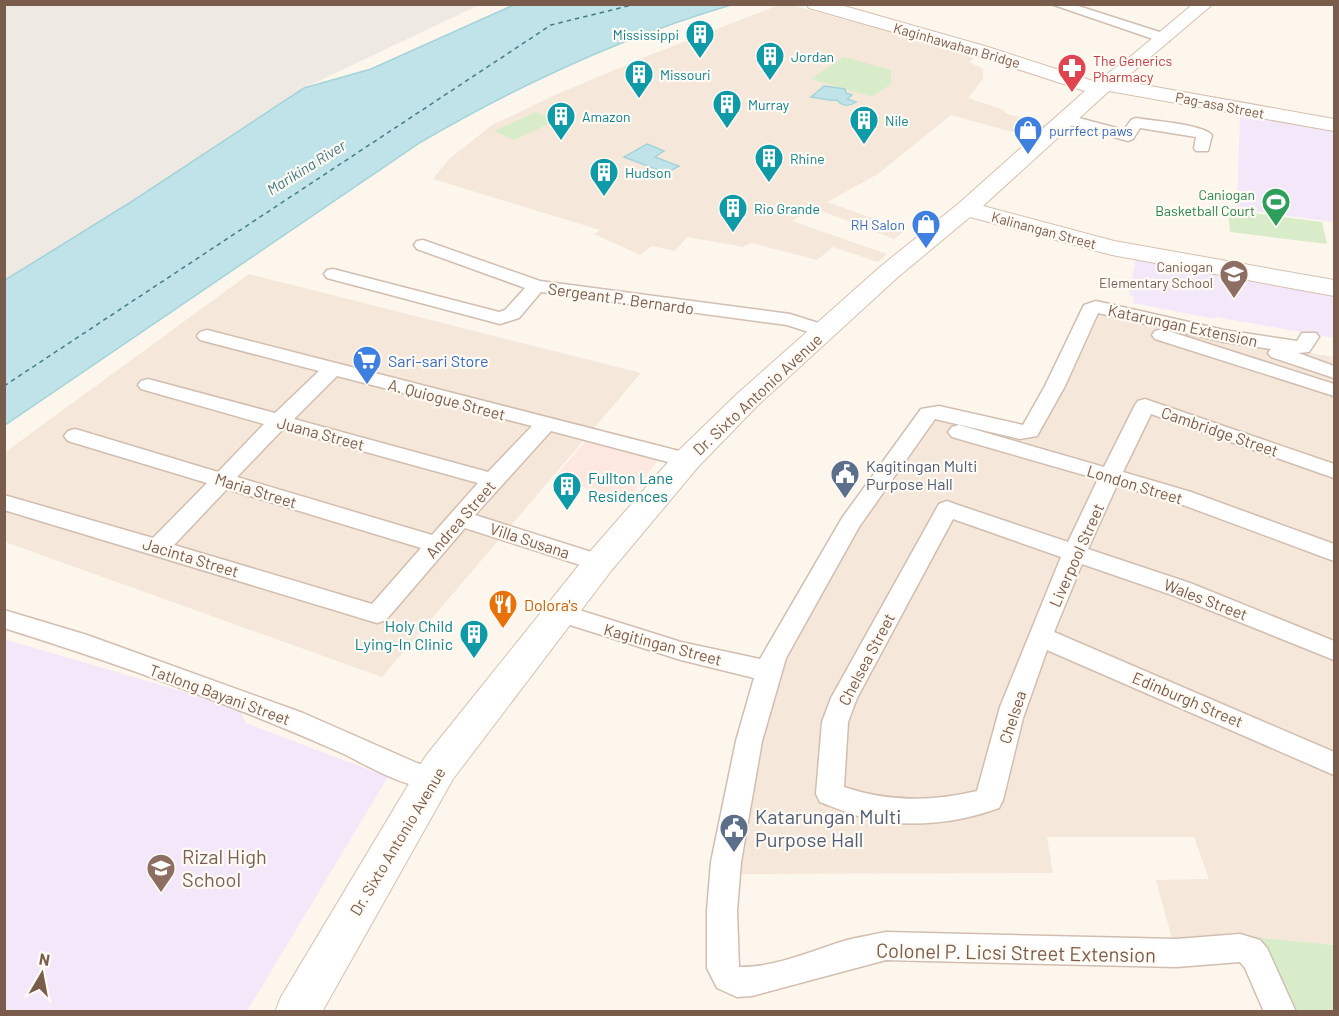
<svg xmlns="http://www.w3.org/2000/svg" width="1339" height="1016" viewBox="0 0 1339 1016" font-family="Barlow,sans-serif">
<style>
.residential{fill:#f5e8da}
.commercial{fill:#fde8e0}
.industrial{fill:#efe9e4}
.education{fill:#f3e8fa}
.green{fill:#d8ecc9}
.water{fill:#bfe3e8;stroke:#a5d3da;stroke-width:1.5}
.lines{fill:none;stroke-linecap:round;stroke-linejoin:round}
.ferry{stroke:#437c86;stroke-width:1.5;stroke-dasharray:4.5 4;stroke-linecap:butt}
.street-casing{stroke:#d1beb0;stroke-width:3}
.secondary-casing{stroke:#d6c0b0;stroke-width:2}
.street{fill:#fff;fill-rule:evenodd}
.secondary{fill:#fff;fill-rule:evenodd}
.labels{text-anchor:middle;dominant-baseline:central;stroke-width:4.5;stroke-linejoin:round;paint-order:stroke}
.far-culture-label{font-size:14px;fill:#0d838f;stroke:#fffaf3;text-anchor:start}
.far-street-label{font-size:14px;fill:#7a5c4d;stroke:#fffaf3}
.far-health-label{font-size:14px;fill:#be3a42;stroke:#fffaf3;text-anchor:start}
.far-shop-label{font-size:14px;fill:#366cbe;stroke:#fffaf3;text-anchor:start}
.far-leisure-label{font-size:14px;fill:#27864d;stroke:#fffaf3;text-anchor:end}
.far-education-label{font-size:14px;fill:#785e54;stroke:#fffaf3;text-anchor:end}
.far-water-label{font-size:15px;font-style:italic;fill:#437c86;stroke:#fffaf3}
.street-label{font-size:16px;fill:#7a5c4d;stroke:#fffaf3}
.shop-label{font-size:16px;fill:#366cbe;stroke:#fffaf3;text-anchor:start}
.service-label{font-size:16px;fill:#4e5e75;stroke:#fffaf3;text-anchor:start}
.culture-label{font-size:16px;fill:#0d838f;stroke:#fffaf3;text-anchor:start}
.food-label{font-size:16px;fill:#c56008;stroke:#fffaf3;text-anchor:start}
.near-service-label{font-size:20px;fill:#4e5e75;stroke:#fffaf3;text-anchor:start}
.near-education-label{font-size:20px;fill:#785e54;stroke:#fffaf3;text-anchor:start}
.near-street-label{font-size:20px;fill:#7a5c4d;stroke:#fffaf3}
</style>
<rect width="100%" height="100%" fill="#fdf6ec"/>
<g class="residential">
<polygon points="779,5 791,5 976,55 969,62 983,69 983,79 968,98 1004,110 1005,113 1048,126 1034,138 951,115 878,174 827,202 906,230 894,239 814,208 792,221 887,254 878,262 833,247 817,260 751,243 743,247 687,237 675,251 652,246 640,255 594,234 600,230 433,179 449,159 492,125 555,95 655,53"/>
<polygon points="249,274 641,373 382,677 5,542 4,453"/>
<polygon points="1091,308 1228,339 1334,357 1334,945 1253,937 1172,939 1156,880 1209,879 1194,837 1047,837 1053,873 728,874 773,668 846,533 933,413 1023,436"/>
</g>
<polygon class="commercial" points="588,438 658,460 626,501 554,478"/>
<polygon class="industrial" points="5,5 479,5 304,88 131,202 5,280"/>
<g class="education">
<polygon points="1240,114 1334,125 1334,222 1237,209"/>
<polygon points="1136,258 1334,293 1334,338 1216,317 1215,319 1133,303 1134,296 1129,295"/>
<polygon points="4,639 239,708 246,723 388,777 247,1011 5,1011"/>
</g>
<g class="green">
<polygon points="844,57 891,70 891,84 872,97 811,79"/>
<polygon points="536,112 555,121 514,140 494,131"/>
<polygon points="1228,210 1322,222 1327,244 1230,232"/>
<polygon points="1253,937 1334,945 1334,1011 1286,1011"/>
</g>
<g class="water">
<path d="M516,4L731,5C622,37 519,85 421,142L5,425V280L131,202L304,88L371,69Z"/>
<path d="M824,86L845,89L846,93L852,95L847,99L856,102C849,107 842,106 837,100C828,101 820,98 811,97Z"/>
<polygon points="647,144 664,151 655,157 679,166 666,173 624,157"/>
</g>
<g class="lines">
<polyline class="ferry" points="4,386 551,25 636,4"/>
<g class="street-casing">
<g id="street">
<polygon points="1051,4 1072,4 1169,35 1171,38 1169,41 1159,41"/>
<path d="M1064,114L1124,130L1131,120L1136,118C1152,121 1202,124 1212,135L1208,151H1196L1194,148L1196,137L1140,128L1133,139L1128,141L1059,122L1056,119L1059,116Z"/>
<polygon points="423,240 540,281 790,314 831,327 834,331 831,335 824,337 787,325 541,292 519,318 500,324 327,278 324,274 327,270 333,269 499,312 505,310 525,288 417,249 414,245 417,241"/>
<path d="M1096,301L1224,330L1297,341L1302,333H1316L1319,337L1309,352L1298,353L1334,366V378L1271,357L1268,353L1271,349L1224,342L1098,313L1065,386L1037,436L1020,439L935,419L859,527L786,658L762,741L741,862L737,911L739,967C773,968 811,951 844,941C858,937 872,935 886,932L1176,939L1240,934L1260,940L1267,948L1296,1012H1264L1245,968L1240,962L1176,967L886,960L752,996L737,997L717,988L707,968V911L711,862L736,741L754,678L681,660L551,619L548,613L551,607L560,604L681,642L760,659L842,518L921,409L939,406L1023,425L1045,386L1082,309L1084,305Z"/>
<polygon points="1162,329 1334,384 1334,396 1155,339 1152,335 1155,331"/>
<path d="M207,330L687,453L695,455L698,460L695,465L687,467L551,431L475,515L607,557L611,563L607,569L599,571L465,528L386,620L377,623L4,510V495L153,538L207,483L68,441L64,436L68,431L75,429L82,431L218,472L264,424L141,389L138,385L141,381L148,379L275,413L319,371L200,340L197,336L200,332ZM337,376L532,426L488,472L294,419ZM283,429L478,483L432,535L237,477ZM227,489L421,548L372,604L174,545Z"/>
<path d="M1145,399L1334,464V478L1151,414L1123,472L1191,492L1334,544V561L1175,502L1117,485L1088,549L1190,583L1334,641V660L1172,595L1082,564L1054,632L1334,752V775L1047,650L1023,718L1003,800L999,808C958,823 912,828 869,819C852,815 836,808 820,802L816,794L822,722L831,698L939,504L947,501L955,504L1068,542L1098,479L952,437L948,432L952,427L959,425L1104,467L1135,405L1138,401ZM953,519L1061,557L1000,707L977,791C932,802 888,802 844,787L848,722L857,698Z"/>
<path d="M4,610L87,635L303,713L417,763L442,770L446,778L442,786C416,795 368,766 344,754C234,705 119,664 4,628Z"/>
</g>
</g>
<g class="secondary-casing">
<polygon id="secondary" points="806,4 837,4 988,47 1096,82 1130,57 1193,4 1213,4 1122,81 1334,119 1334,131 1109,91 983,206 1114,241 1334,280 1334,296 1112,255 970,217 898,277 757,406 698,467 611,571 453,779 322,1012 275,1012 281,997 425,757 587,555 676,453 737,394 880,267 958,204 1085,91 974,55 809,8"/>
</g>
<use href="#street" class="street"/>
<use href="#secondary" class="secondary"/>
</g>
<defs>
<g id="building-pin" transform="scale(1.5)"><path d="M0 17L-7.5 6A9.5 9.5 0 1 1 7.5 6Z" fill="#0f9aa8" stroke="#fffaf3"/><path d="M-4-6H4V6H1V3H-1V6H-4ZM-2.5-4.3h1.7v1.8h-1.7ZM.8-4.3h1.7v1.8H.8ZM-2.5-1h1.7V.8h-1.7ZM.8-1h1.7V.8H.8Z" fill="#fff"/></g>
<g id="pharmacy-pin" transform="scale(1.5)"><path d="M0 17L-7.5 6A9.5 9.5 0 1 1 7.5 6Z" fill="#e0444e" stroke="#fffaf3"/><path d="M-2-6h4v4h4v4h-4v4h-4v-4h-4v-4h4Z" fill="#fff"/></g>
<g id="shop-pin" transform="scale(1.5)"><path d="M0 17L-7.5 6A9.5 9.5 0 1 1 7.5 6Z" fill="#3f7fe0" stroke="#fffaf3"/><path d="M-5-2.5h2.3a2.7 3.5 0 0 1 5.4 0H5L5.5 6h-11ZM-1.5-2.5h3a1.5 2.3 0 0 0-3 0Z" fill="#fff"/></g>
<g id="stadium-pin" transform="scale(1.5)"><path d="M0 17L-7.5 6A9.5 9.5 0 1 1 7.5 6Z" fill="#2e9e5b" stroke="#fffaf3"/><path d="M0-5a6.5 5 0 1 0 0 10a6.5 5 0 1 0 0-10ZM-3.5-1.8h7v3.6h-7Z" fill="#fff"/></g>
<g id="school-pin" transform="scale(1.5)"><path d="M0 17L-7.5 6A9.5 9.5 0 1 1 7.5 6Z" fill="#8d6e63" stroke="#fffaf3"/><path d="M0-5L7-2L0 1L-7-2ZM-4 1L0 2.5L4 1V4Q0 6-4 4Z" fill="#fff"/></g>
<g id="supermarket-pin" transform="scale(1.5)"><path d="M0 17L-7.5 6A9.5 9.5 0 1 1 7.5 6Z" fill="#3f7fe0" stroke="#fffaf3"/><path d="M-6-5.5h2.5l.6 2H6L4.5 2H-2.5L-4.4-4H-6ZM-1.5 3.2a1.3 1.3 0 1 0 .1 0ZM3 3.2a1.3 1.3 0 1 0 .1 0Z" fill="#fff"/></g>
<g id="civic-pin" transform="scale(1.5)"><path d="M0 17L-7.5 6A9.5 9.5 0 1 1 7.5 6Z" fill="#5c6f8a" stroke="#fffaf3"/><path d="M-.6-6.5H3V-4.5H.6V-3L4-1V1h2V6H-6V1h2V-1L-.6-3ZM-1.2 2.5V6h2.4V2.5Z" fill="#fff"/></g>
<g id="restaurant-pin" transform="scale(1.5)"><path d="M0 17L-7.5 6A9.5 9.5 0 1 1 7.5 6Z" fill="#e8710a" stroke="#fffaf3"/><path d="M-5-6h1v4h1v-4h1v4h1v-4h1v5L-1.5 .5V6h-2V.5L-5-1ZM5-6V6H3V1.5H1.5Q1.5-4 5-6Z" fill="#fff"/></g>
</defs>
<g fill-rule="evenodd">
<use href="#building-pin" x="700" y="34"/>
<use href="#building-pin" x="770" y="56"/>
<use href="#pharmacy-pin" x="1072" y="68"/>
<use href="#building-pin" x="639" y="74"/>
<use href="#building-pin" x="727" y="104"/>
<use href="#building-pin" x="561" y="116"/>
<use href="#building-pin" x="864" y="120"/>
<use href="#shop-pin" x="1028" y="130"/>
<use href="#building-pin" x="769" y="158"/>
<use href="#building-pin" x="604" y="172"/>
<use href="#stadium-pin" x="1276" y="202"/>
<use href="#building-pin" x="733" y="208"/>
<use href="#shop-pin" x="926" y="224"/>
<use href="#school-pin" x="1234" y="274"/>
<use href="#supermarket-pin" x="367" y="360"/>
<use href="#civic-pin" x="845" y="474"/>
<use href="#building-pin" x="567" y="486"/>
<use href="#restaurant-pin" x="503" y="604"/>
<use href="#building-pin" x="474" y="634"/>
<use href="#civic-pin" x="734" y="828"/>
<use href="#school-pin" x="161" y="868"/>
</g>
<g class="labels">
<g class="far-culture-label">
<text x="679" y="34" text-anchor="end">Mississippi</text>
<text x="791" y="56">Jordan</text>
<text x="660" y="74">Missouri</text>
<text x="748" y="104">Murray</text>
<text x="582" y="116">Amazon</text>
<text x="885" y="120">Nile</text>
<text x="790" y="158">Rhine</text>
<text x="625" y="172">Hudson</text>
<text x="754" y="208">Rio Grande</text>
</g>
<g class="far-street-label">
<text transform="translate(957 45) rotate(16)">Kaginhawahan Bridge</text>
<text transform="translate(1220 105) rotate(11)">Pag-asa Street</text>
<text transform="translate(1044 230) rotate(15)">Kalinangan Street</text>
</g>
<g class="far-health-label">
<text x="1093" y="60">The Generics<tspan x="1093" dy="16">Pharmacy</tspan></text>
</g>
<g class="far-shop-label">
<text x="1049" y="130">purrfect paws</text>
<text x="905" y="224" text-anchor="end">RH Salon</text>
</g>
<g class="far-leisure-label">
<text x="1255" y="194">Caniogan<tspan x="1255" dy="16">Basketball Court</tspan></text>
</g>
<g class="far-education-label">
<text x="1213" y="266">Caniogan<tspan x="1213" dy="16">Elementary School</tspan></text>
</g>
<g class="far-water-label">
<text transform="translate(306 167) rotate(-32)">Marikina River</text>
</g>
<g class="street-label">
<text transform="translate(621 298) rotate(8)">Sergeant P. Bernardo</text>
<text transform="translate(1183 325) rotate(12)">Katarungan Extension</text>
<text transform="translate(757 394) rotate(-43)">Dr. Sixto Antonio Avenue</text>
<text transform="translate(447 399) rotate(15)">A. Quiogue Street</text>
<text transform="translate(1220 431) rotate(19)">Cambridge Street</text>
<text transform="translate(321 433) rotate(15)">Juana Street</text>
<text transform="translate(1135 484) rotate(17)">London Street</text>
<text transform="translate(256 490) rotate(17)">Maria Street</text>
<text transform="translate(460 519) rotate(-49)">Andrea Street</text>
<text transform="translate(530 540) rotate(18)">Villa Susana</text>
<text transform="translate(1076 555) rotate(-66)">Liverpool Street</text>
<text transform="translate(191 557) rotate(17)">Jacinta Street</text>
<text transform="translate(1206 599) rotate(21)">Wales Street</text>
<text transform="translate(663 644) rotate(15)">Kagitingan Street</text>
<text transform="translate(866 659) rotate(-62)">Chelsea Street</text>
<text transform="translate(220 694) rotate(20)">Tatlong Bayani Street</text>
<text transform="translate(1188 699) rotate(23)">Edinburgh Street</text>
<text transform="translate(1012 717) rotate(-72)">Chelsea</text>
<text transform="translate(397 841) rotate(-59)">Dr. Sixto Antonio Avenue</text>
</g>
<g class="shop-label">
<text x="388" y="360">Sari-sari Store</text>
</g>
<g class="service-label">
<text x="866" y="465">Kagitingan Multi<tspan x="866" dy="18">Purpose Hall</tspan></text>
</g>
<g class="culture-label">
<text x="588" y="477">Fullton Lane<tspan x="588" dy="18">Residences</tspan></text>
<text x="453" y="625" text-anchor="end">Holy Child<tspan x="453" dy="18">Lying-In Clinic</tspan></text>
</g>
<g class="food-label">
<text x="524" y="604">Dolora's</text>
</g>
<g class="near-service-label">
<text x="755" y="816">Katarungan Multi<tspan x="755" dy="23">Purpose Hall</tspan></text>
</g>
<g class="near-education-label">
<text x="182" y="856">Rizal High<tspan x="182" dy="23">School</tspan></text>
</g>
<g class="near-street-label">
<text transform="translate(1016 952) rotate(1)">Colonel P. Licsi Street Extension</text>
</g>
</g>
<rect width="1339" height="1016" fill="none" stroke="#7a5c4d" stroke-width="12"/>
<g transform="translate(42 974) rotate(10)" stroke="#fffaf3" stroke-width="4.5" paint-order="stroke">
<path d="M0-4.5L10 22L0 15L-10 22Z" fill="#7a5c4d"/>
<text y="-9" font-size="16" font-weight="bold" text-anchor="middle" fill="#7a5c4d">N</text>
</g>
</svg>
